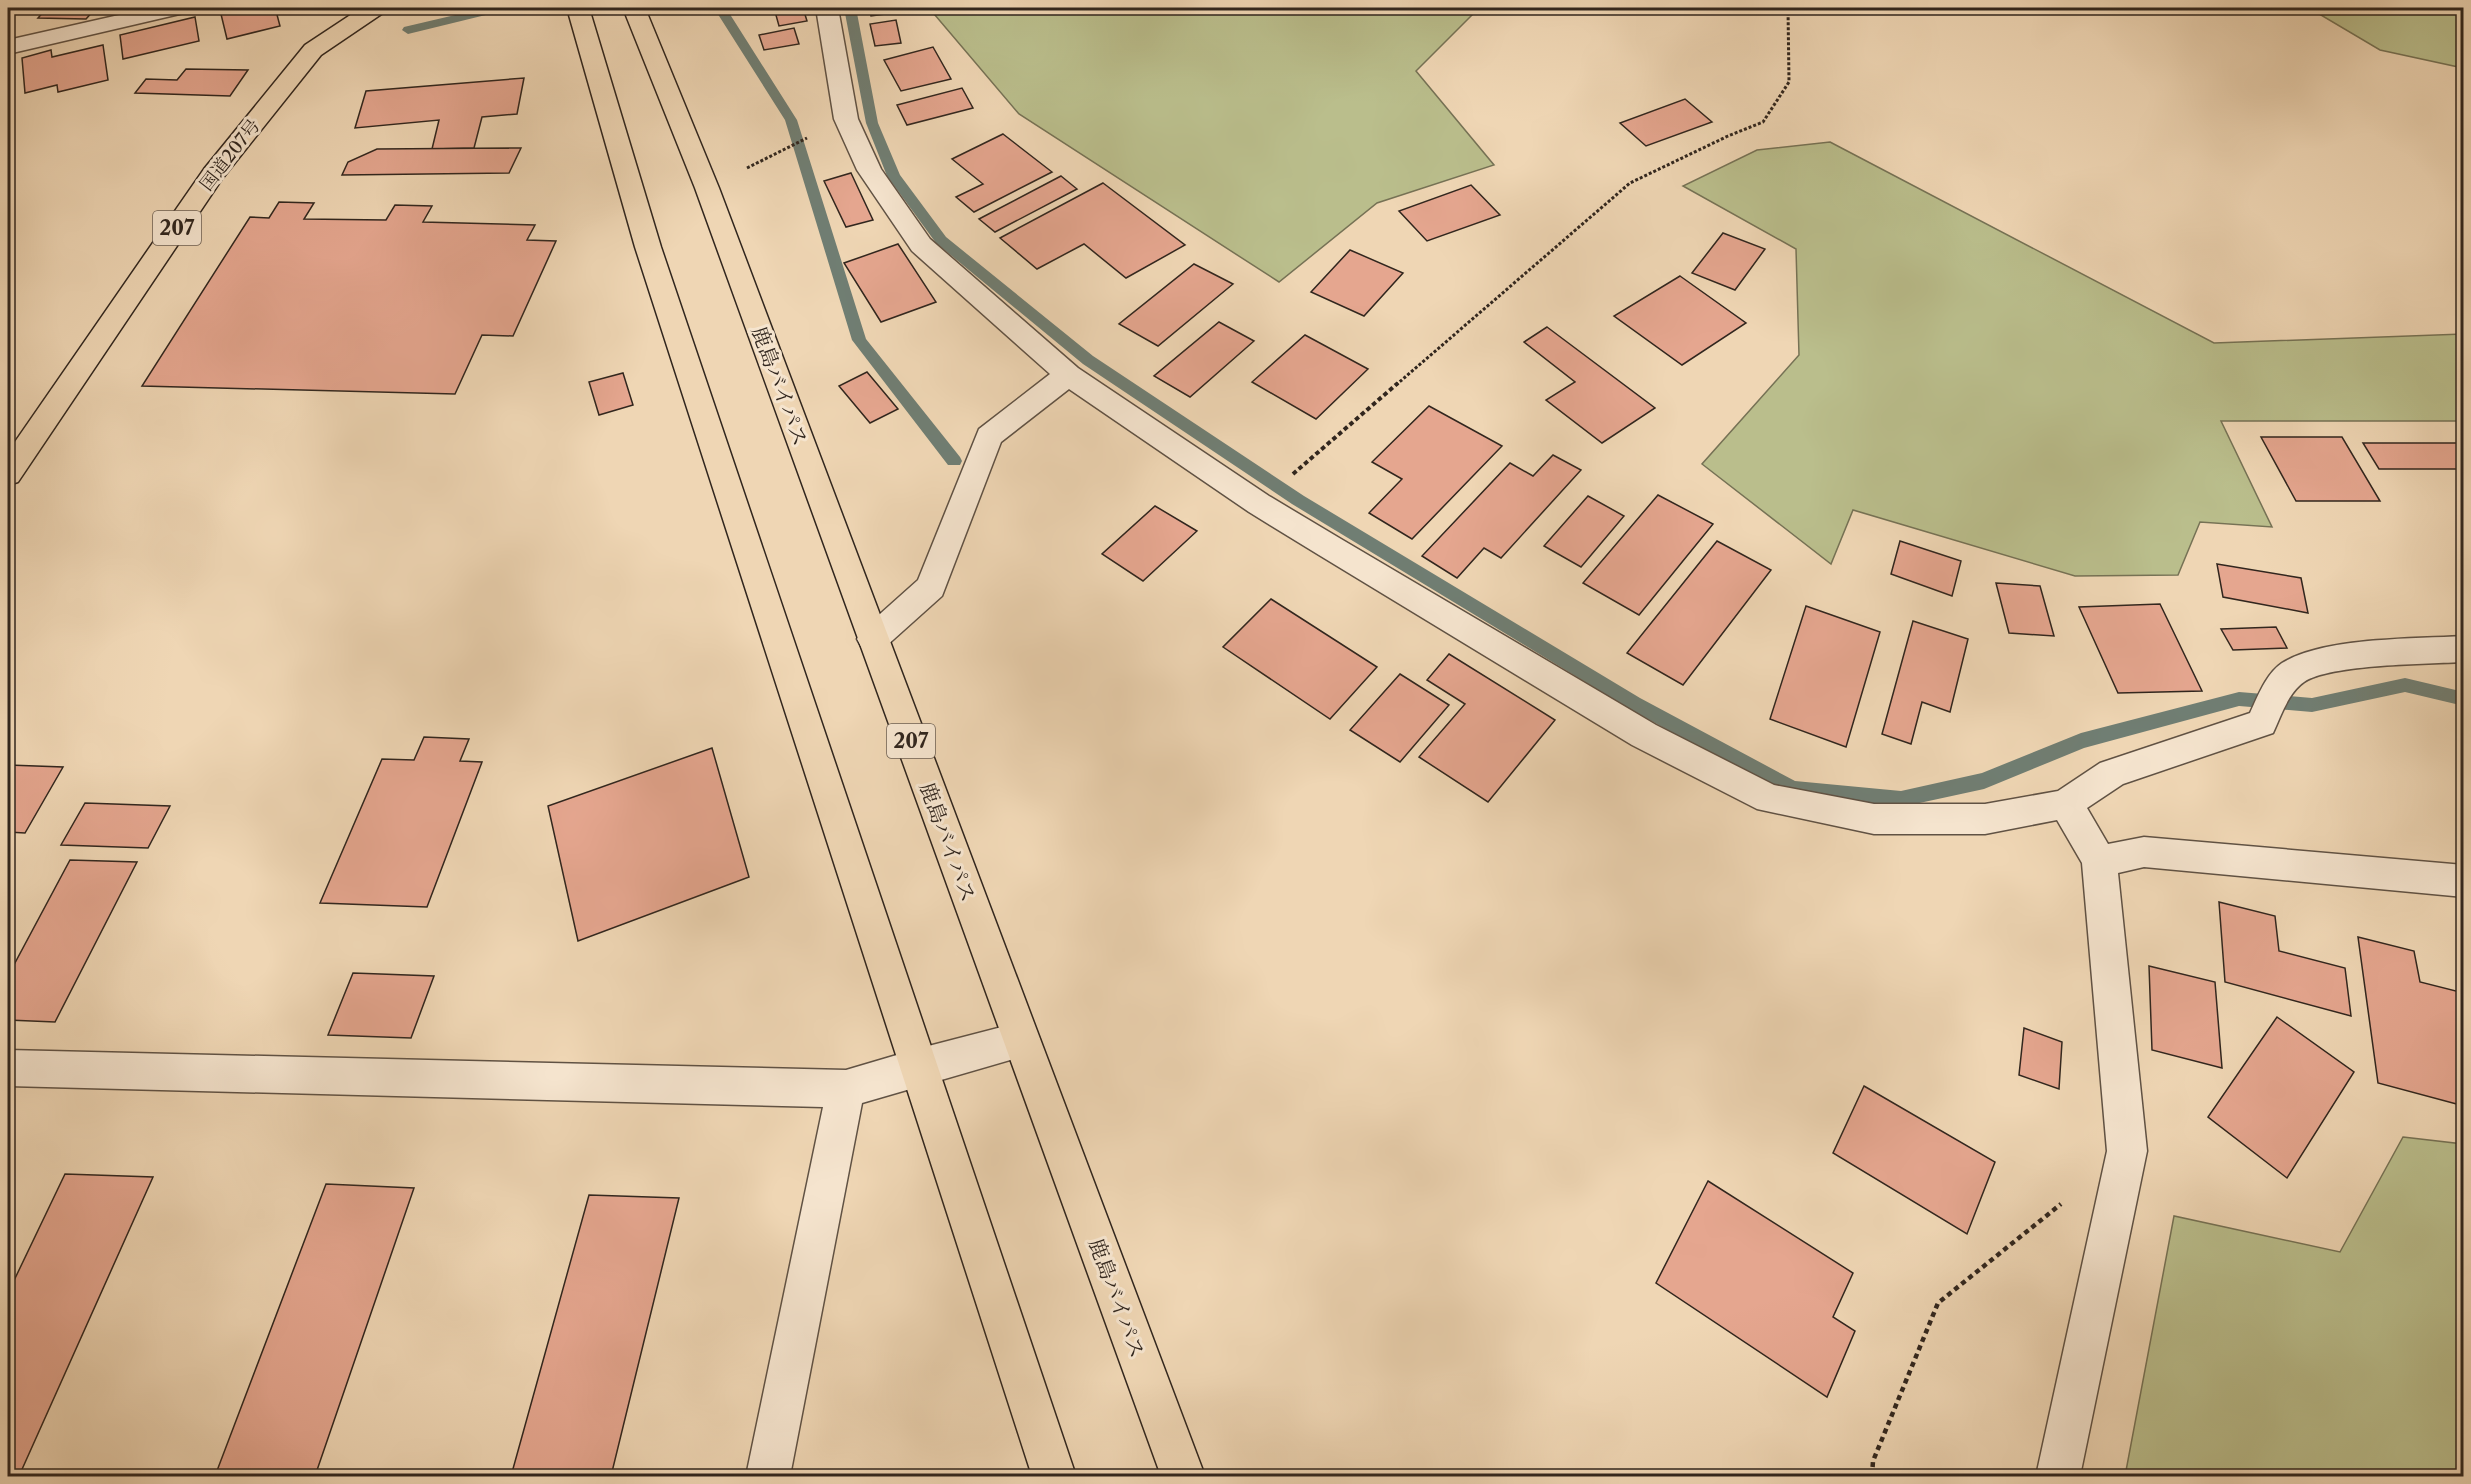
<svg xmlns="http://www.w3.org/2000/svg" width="2471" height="1484" viewBox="0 0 2471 1484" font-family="'Libre Caslon Text','Noto Serif JP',serif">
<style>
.green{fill:#babe8c;stroke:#767255;stroke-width:1.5}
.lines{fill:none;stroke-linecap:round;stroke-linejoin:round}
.stream{fill:#707e73;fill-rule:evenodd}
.building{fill:#e5a68f;stroke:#31261e;stroke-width:1.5}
.minor-casing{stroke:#605244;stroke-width:3}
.trunk-casing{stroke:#31261e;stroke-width:3}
.path-far2{stroke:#31261e;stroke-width:3;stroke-dasharray:3 2;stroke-linecap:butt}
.path-far1{stroke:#31261e;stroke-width:4;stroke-dasharray:4.5 3;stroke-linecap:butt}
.path{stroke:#31261e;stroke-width:4.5;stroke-dasharray:5 4;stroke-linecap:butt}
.minor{fill:#f5e4ce;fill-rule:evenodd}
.trunk{fill:#efd6b4;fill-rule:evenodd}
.labels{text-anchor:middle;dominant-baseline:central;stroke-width:6;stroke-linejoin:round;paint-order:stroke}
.far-street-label{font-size:18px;fill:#31261e;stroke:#f5e4ce}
.shield{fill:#f5e4ce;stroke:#6c5f53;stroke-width:1.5}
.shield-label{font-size:20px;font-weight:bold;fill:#31261e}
.street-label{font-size:21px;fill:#31261e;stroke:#f5e4ce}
</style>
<rect width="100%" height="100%" fill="#efd6b4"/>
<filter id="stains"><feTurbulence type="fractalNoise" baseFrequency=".00333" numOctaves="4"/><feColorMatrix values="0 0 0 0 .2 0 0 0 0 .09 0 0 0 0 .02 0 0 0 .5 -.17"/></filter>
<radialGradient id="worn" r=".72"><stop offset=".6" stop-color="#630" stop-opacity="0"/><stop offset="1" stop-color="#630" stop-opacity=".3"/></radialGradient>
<g class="green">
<polygon points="929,8 1479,8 1416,71 1494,165 1377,203 1279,282 1019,114"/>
<polygon points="2309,8 2463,8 2463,68 2380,50"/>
<polygon points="1830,142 2214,343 2463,334 2463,421 2221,421 2272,527 2200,522 2178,575 2075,576 1853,510 1831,564 1702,464 1799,355 1796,249 1683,186 1757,150"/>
<polygon points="2403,1137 2463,1144 2463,1476 2125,1476 2174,1216 2340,1252"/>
</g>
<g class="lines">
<g class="stream">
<polygon points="485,8 504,8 502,11 408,34 402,30 404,27"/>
<polygon points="714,8 726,8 797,120 866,339 960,457 962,461 960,465 948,465 852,340 785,120"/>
<polygon points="844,8 856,8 878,123 900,175 946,237 1093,356 1304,496 1640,698 1795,781 1901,791 1982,773 2081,733 2239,692 2312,698 2405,678 2464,692 2464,706 2405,692 2312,712 2239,706 2084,748 1984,789 1901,807 1785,795 1628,708 1292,504 1083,364 936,243 887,176 866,123"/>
</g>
</g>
<g class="building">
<polygon points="47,8 96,8 86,19 38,18"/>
<polygon points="229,8 288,8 276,11 280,26 227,39 220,10"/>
<polygon points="774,8 803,8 807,21 779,26"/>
<polygon points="869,8 892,8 894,13 871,16"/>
<polygon points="195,17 199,41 123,59 120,35"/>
<polygon points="896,20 901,43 875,46 870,24"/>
<polygon points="794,28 799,44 764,50 759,35"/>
<polygon points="103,45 108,80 58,92 57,85 25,93 22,58 51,50 52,57"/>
<polygon points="933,47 951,79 901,91 884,60"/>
<polygon points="186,69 248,70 230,96 135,93 146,79 177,80"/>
<polygon points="524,78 517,114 482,117 474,148 432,149 439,120 355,128 366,91"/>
<polygon points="962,88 973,108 907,125 897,105"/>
<polygon points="1685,99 1712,122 1646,146 1620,123"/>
<polygon points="1003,134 1052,172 974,212 956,197 983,184 952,159"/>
<polygon points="521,148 509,173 342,175 348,162 377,149"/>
<polygon points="851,173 873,220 846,227 824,181"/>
<polygon points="1061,176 1077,189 995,232 979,219"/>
<polygon points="1103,183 1185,245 1126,278 1084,244 1037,269 1000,238"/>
<polygon points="1471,185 1500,215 1427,241 1399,211"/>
<polygon points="279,202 314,203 304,219 386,220 395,205 432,206 423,222 535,225 527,240 556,241 513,336 482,335 455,394 142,386 250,217 269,218"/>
<polygon points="1723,233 1765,249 1735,290 1692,273"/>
<polygon points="898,244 936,302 881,322 844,263"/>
<polygon points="1350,250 1403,273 1364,316 1311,292"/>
<polygon points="1194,264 1233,284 1158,346 1119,324"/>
<polygon points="1680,276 1746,323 1682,365 1614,316"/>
<polygon points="1219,322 1254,341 1190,397 1154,376"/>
<polygon points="1547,327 1655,408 1602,443 1546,400 1575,382 1524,342"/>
<polygon points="1305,335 1368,369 1316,419 1252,382"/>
<polygon points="867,372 898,409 870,423 839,386"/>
<polygon points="623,373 633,405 599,415 589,382"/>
<polygon points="1429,406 1502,446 1412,539 1369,513 1402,479 1372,462"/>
<polygon points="2261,437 2342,437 2380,501 2296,501"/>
<polygon points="2363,443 2464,443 2464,469 2379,469"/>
<polygon points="1553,455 1581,470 1501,558 1484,548 1457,578 1422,556 1510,463 1533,476"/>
<polygon points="1658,495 1713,524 1639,615 1583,583"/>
<polygon points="1588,496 1624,516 1581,567 1544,546"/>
<polygon points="1155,506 1197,531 1143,581 1102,554"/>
<polygon points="1717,541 1771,570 1683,685 1627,653"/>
<polygon points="1900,541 1961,561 1952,596 1891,574"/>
<polygon points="2217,564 2301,578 2308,613 2223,597"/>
<polygon points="1996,583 2040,586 2054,636 2009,633"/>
<polygon points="1271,599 1377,667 1330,719 1223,647"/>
<polygon points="2160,604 2202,691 2118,693 2079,607"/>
<polygon points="1806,606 1880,632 1846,747 1770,719"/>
<polygon points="1913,621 1968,639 1950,712 1922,702 1911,744 1882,734"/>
<polygon points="2276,627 2287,648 2233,650 2221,629"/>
<polygon points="1449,654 1555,720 1488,802 1419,757 1465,704 1427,680"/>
<polygon points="1400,674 1449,705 1400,762 1350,730"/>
<polygon points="424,737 469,739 460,761 482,762 427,907 320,903 382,759 414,760"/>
<polygon points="712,748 749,877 578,941 548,806"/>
<polygon points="8,765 63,767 25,833 8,832"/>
<polygon points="85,803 170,806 148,848 61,845"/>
<polygon points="70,860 137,862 55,1022 8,1020 8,976"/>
<polygon points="2219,902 2275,916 2279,951 2345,968 2351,1016 2225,982"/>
<polygon points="2358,937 2414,951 2420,982 2464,993 2464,1106 2378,1083"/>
<polygon points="2149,966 2215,982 2222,1068 2152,1050"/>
<polygon points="353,973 434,976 411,1038 328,1035"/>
<polygon points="2277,1017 2354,1072 2287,1178 2208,1117"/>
<polygon points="2024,1028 2062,1042 2059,1089 2019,1075"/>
<polygon points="1864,1086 1995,1162 1967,1234 1833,1153"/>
<polygon points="65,1174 153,1177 19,1476 8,1476 8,1293"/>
<polygon points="1708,1181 1853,1273 1833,1317 1855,1331 1827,1397 1656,1283"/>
<polygon points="326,1184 414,1188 315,1476 215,1476"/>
<polygon points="589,1195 679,1198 611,1476 511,1476"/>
</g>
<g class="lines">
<g class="minor-casing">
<g id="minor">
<polygon points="150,8 187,8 184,13 8,54 8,40"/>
<path d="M816,8H838L858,119L881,169L930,239L1078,368L1269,496L1341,539L1656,725L1774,785L1874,804H1985L2058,791L2100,763L2250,713C2258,696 2266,674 2282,663C2324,637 2414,639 2464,636V662C2429,664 2330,664 2304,682C2288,693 2281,716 2273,733L2123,784L2087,808L2108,844L2144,837L2464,865V897L2144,867L2118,873L2147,1151L2080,1476H2036L2107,1151L2082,863L2057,820L1985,834H1874L1757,809L1632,745L1319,555L1249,512L1069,389L1001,442L942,596L884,648L873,652L862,648L857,639L862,630L918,580L979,429L1050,374L912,251L857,170L834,119Z"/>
<polygon points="1021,1022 1034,1027 1040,1040 1034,1053 862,1103 790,1476 746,1476 823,1107 8,1086 8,1050 846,1070 917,1049"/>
</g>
</g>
<g class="trunk-casing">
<g id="trunk">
<polygon points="361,8 386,8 383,13 321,55 222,179 18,482 8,485 8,452 204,169 305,45"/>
<polygon points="567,8 589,8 661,247 1076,1476 1032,1476 635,247"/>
<polygon points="623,8 645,8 719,188 1205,1476 1161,1476 695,188"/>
</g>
</g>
<g class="path-far2">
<polyline points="747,168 807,138"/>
<polyline points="1396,385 1630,183 1728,136 1763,122 1789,82 1788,8"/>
</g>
<polyline class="path-far1" points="1293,474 1398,383"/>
<polyline class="path" points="1872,1476 1873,1461 1938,1303 2061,1204"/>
<use href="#minor" class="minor"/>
<use href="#trunk" class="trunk"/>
</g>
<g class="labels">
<g class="far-street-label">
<text transform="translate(230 155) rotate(-52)">国道207号</text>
</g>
<g class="shield">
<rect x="153" y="211" width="48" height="34" rx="4.5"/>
<rect x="887" y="724" width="48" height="34" rx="4.5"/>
</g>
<g class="shield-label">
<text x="177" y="228">207</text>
<text x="911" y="741">207</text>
</g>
<g class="street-label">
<text transform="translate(780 386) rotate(70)">鹿島バイパス</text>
<text transform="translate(948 842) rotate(70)">鹿島バイパス</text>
<text transform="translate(1117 1298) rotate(70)">鹿島バイパス</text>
</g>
</g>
<rect width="2471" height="1484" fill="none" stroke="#efd6b4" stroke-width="30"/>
<rect x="9" y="9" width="2453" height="1466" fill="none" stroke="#31261e" stroke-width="3"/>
<rect x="15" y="15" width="2441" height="1454" fill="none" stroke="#31261e" stroke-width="1.5"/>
<rect width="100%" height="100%" filter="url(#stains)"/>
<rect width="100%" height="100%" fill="url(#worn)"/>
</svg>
